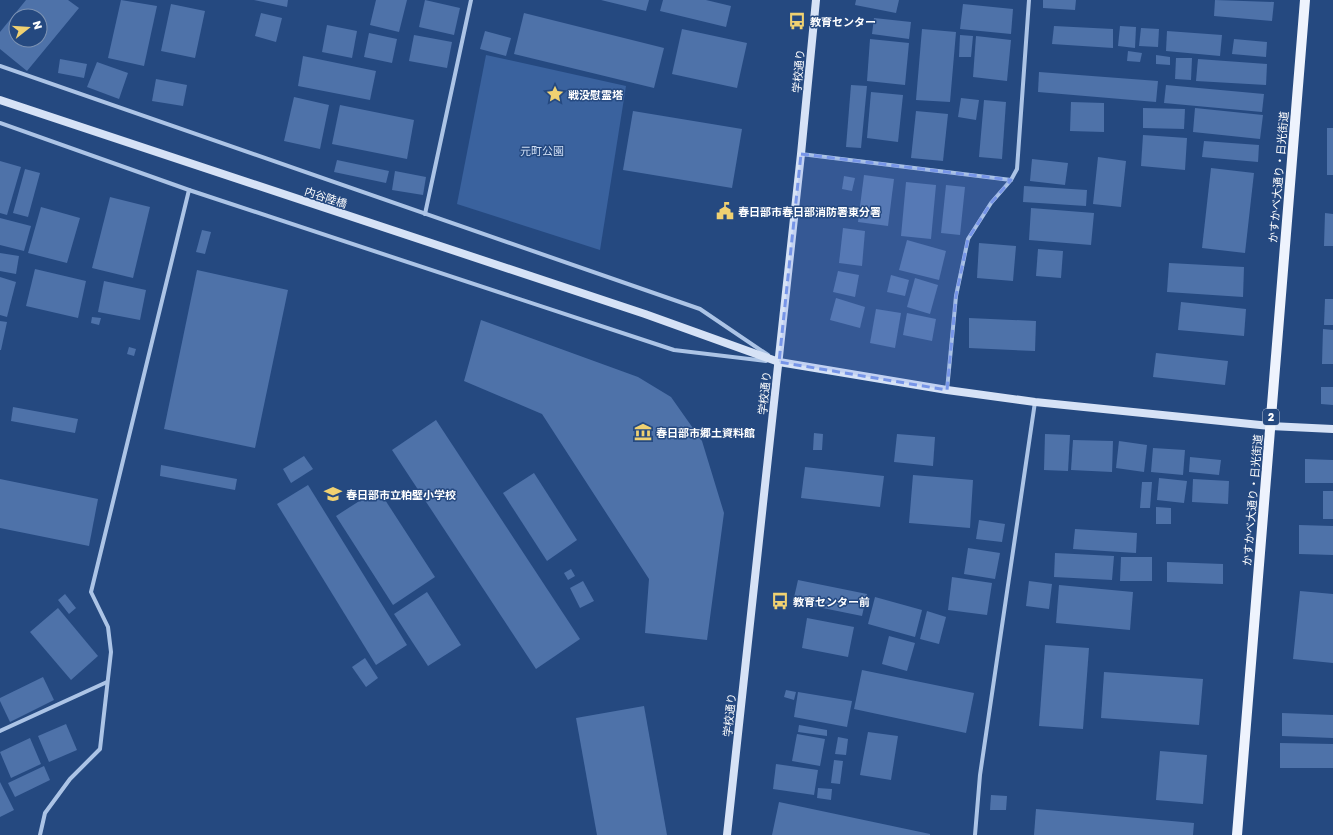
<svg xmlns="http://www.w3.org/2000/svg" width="1333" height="835" viewBox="0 0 1333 835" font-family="'Golos Text','Noto Sans JP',sans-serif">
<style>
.green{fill:#3a629e}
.building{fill:#4e72a9;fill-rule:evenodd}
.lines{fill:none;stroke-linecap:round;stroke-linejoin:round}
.street{stroke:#acc4e6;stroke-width:4}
.secondary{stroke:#d6e2f6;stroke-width:8}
.primary{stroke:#eef3fd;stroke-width:10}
.marked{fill:#7795e8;fill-opacity:0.2;stroke:#7795e8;stroke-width:3;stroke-dasharray:8 5;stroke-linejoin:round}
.labels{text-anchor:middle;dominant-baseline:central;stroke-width:3;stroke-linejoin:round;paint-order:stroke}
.shield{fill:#254980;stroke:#bec8d9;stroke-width:1}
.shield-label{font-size:10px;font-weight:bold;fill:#fff}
.poi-label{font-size:11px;font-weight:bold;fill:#fff;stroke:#254980;text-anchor:start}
.street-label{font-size:11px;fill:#fff;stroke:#254980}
.park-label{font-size:11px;fill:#d0dff5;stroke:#254980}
</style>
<rect width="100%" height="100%" fill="#254980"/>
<polygon class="green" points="486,55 626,86 600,250 457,204"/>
<g class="building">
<path d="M26,0H68L79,8L27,71L0,49V32ZM16,16H40V40H16Z"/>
<polygon points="121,0 157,6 144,66 108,58"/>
<polygon points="254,0 288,0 287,7"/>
<polygon points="376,0 407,0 399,32 370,25"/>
<polygon points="425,0 460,8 454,35 419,27"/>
<polygon points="601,0 649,0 646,11"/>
<polygon points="663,0 706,0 731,6 726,27 660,11"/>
<polygon points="856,0 899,0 896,13 855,5"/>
<polygon points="1043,0 1076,0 1075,10 1043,8"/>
<polygon points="1215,0 1274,2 1272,21 1214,16"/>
<polygon points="171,4 205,11 195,58 161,51"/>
<polygon points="963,4 1013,9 1011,34 960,29"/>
<polygon points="261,13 282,18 276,42 255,36"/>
<polygon points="524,13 664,48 654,88 514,54"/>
<polygon points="874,18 911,22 909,39 872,34"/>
<polygon points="327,25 357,31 352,58 322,52"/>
<polygon points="1054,26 1113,29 1113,48 1052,44"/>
<polygon points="1120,26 1136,27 1135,48 1118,46"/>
<polygon points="1141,28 1159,29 1158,47 1139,46"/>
<polygon points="682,29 747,43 737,88 672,74"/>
<polygon points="922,29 956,32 950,102 916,100"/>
<polygon points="485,31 511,38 506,56 480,49"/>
<polygon points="1167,31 1222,35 1220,56 1166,51"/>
<polygon points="369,33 397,39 392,63 364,57"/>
<polygon points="414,35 452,42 447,68 409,61"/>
<polygon points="960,35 973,36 971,57 959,57"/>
<polygon points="976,36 1011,40 1007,81 973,77"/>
<polygon points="870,39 909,43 905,85 867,81"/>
<polygon points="1234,39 1267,42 1266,57 1232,54"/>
<polygon points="1128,51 1142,53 1140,62 1127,61"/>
<polygon points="1156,55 1170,57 1170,65 1156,64"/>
<polygon points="303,56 376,71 370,100 298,86"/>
<polygon points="1176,58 1192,58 1191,80 1175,79"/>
<polygon points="60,59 87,64 84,78 58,73"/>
<polygon points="1198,59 1267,64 1266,85 1196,81"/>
<polygon points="97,62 128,73 119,99 87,87"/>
<polygon points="1039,72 1158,81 1156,102 1038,92"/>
<polygon points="156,79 187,85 183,106 152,101"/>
<polygon points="851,85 867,86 861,148 846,147"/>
<polygon points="1166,85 1264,94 1262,112 1164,103"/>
<polygon points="871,92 903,95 898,142 867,138"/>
<polygon points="294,97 329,105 320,149 284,141"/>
<polygon points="961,98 979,100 976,120 958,117"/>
<polygon points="984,100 1006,102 1002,159 979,157"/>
<polygon points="1071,102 1104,103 1104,132 1070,131"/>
<polygon points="340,105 414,120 407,159 332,144"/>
<polygon points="1143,108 1185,109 1184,129 1143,128"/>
<polygon points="1195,108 1263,115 1260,139 1193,132"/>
<polygon points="633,111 742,129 732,188 623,170"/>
<polygon points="916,111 948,114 943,161 911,158"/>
<rect x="1327" y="128" width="6" height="47"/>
<polygon points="1143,135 1187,138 1185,170 1141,166"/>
<polygon points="1204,141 1259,145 1258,162 1202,157"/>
<polygon points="1098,157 1126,161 1121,207 1093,204"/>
<polygon points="1032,159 1068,163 1065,185 1030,181"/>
<polygon points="337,160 389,171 386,183 334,172"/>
<polygon points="0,161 21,167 7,215 0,213"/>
<polygon points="1211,168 1254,173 1245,253 1202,248"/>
<polygon points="25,169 40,173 28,217 13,213"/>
<polygon points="395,171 426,177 423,195 392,190"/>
<polygon points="864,175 894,179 888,226 858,222"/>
<polygon points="844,176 855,178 852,191 842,189"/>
<polygon points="906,182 936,185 931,239 901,236"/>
<polygon points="946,185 965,187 960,235 941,233"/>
<polygon points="1024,186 1087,190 1086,206 1023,202"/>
<polygon points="110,197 150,207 133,278 92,268"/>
<polygon points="41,207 80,218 67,263 28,253"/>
<polygon points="1031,208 1094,213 1091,245 1029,240"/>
<polygon points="1325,213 1333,214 1333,246 1324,246"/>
<polygon points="0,218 31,226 24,251 0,245"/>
<polygon points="843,228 865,231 862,266 839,263"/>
<polygon points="202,230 211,232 205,254 196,252"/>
<polygon points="907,240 946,251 939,280 899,270"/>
<polygon points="979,243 1016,246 1013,281 977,278"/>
<polygon points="1038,249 1063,251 1061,278 1036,276"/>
<polygon points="0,253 19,256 16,274 0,271"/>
<polygon points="1169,263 1244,267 1243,297 1167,292"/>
<polygon points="35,269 86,281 78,318 26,306"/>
<polygon points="197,270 288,290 255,448 164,429"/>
<polygon points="838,271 859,275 855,297 833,292"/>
<polygon points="891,275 909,280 905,296 887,292"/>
<polygon points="0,277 16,282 7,317 0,315"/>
<polygon points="915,278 938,285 930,314 907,307"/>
<polygon points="104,281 146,290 140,320 98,312"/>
<polygon points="836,298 865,307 860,328 830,320"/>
<polygon points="1325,299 1333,299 1333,325 1324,325"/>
<polygon points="1181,302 1246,309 1244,336 1178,330"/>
<polygon points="876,309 901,313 895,348 870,343"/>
<polygon points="907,313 936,319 932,341 903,335"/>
<polygon points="92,317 101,318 99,325 91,323"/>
<polygon points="969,318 1036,321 1035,351 969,348"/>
<polygon points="481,320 638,377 671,397 702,441 724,513 707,640 645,633 649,579 542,414 464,381"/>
<polygon points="0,321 7,322 1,350 0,350"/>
<polygon points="1323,329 1333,330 1333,364 1322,364"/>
<polygon points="129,347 136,349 134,356 127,354"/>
<polygon points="1156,353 1228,361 1225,385 1153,377"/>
<polygon points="1321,387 1333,387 1333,405 1321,404"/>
<polygon points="13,407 78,419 75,433 11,421"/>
<polygon points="436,420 580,639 536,669 392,450"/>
<polygon points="814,433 823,434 822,450 813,450"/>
<polygon points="897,434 935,437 933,466 894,462"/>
<polygon points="1045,434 1070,435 1068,471 1044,470"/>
<polygon points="1073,440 1113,441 1112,472 1071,470"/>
<polygon points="1119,441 1147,445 1144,472 1116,468"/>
<polygon points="1153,448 1185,450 1183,475 1151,472"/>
<polygon points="304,456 313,469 291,483 283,469"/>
<polygon points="1190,457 1221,460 1219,475 1189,472"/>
<polygon points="1305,459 1333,460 1333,483 1305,483"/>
<polygon points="161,465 237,479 235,490 160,476"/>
<polygon points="805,467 884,476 880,507 801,498"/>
<polygon points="534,473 577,540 547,561 503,493"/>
<polygon points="913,475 973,480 970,528 909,523"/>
<polygon points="1159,478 1187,481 1184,503 1157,500"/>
<polygon points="0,479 98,499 89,546 0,528"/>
<polygon points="1193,479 1229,481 1228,504 1192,502"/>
<polygon points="1142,482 1152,482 1150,508 1140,508"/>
<polygon points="308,485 407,645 376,665 277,504"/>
<polygon points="378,489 435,577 393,605 336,516"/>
<rect x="1323" y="491" width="10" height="28"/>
<polygon points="1156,507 1171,508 1171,524 1156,524"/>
<polygon points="979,520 1005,524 1002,542 976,539"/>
<polygon points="1299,525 1333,526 1333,555 1299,554"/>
<polygon points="1075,529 1137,533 1136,553 1073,549"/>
<polygon points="968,548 1000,553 995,579 964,574"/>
<polygon points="1055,553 1114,556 1112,580 1054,577"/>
<polygon points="1121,557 1152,557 1152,581 1120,581"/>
<polygon points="1167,562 1223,564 1223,584 1167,582"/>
<polygon points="571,569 575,576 568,580 564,573"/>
<polygon points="952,577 992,583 987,615 948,610"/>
<polygon points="798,580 867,594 862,616 793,602"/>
<polygon points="583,581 594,601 580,608 570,588"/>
<polygon points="1029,581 1052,584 1049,609 1026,606"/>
<polygon points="1059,585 1133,592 1130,630 1056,623"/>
<polygon points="1300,591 1333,594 1333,663 1293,659"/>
<polygon points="427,592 461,645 428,666 394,614"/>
<polygon points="65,594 76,608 69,614 58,600"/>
<polygon points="875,597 922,610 915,637 868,624"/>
<polygon points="58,608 98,656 71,680 30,632"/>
<polygon points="927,611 946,617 939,644 920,639"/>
<polygon points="807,618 854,627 848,657 802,648"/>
<polygon points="889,636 915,643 907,671 882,664"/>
<polygon points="1045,645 1089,648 1083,729 1039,726"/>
<polygon points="365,658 378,678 366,687 352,667"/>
<polygon points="862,670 974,693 966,733 854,709"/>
<polygon points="1104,672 1203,679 1199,725 1101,718"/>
<polygon points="43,677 54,700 10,722 0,701 0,698"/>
<polygon points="786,690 796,692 794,700 784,697"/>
<polygon points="798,692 852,701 847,727 794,717"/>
<polygon points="644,706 667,835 597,835 576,718"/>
<polygon points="1282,713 1333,715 1333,738 1282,736"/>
<polygon points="66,724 77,750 49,762 38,736"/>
<polygon points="799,725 827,730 827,736 798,732"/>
<polygon points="868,732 898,736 891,780 860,775"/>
<polygon points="797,734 825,739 820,766 792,761"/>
<polygon points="838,737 848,739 846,755 835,754"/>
<polygon points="30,738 41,764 11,778 0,752"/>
<polygon points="1280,743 1333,744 1333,768 1280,768"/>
<polygon points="1160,751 1207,755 1203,804 1156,800"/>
<polygon points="834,760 843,761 840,784 831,783"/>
<polygon points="776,764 818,770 814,795 773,789"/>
<polygon points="44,766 50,780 15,797 8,783"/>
<polygon points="0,782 14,810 0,817"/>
<polygon points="818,788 832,789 831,800 817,798"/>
<polygon points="991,795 1007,796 1006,810 990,810"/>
<polygon points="779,802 930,834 930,835 772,835"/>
<polygon points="1036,809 1194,823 1193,835 1034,835"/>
</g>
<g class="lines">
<g class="street">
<polyline points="0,66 700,309 768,355"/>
<polyline points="0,123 189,190 674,350 766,361"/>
<polyline points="801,154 1011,180"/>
<polyline points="425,214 471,0"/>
<polyline points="947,390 956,296 968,239 991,203 1011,180 1017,169 1029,0"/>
<polyline points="0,731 107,682"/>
<polyline points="40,835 45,813 70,779 100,749 111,652 108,627 91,592 189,190"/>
<polyline points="975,835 980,775 1035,402"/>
</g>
<g class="secondary">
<polyline points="0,100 645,314 779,362 947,390 1035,402 1270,426 1333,429"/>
<polyline points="727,835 801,154 816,0"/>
</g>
<polyline class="primary" points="1237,835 1305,0"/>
</g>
<path class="marked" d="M801,154L1011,180L991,203L968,239L956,296L947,390L779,362Z"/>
<defs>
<g id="bus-bare" transform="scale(1.38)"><path d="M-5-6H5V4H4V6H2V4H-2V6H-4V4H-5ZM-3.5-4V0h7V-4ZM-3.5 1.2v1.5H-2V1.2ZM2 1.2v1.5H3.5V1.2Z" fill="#f0d171" stroke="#254980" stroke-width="2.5" paint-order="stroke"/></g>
<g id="sight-bare" transform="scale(1.38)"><path d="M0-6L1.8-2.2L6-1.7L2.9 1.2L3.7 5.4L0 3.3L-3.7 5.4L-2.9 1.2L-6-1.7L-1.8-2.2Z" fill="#f0d171" stroke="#254980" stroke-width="2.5" paint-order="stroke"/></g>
<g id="civic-bare" transform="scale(1.38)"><path d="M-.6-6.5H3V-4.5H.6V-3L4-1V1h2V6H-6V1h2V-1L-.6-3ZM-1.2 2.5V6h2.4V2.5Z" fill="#f0d171" stroke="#254980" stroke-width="2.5" paint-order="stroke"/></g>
<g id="museum-bare" transform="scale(1.38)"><path d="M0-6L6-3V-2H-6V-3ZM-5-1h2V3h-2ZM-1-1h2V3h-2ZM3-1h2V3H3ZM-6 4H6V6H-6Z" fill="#f0d171" stroke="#254980" stroke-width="2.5" paint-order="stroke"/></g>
<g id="school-bare" transform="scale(1.38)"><path d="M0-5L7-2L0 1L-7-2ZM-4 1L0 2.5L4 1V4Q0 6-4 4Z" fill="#f0d171" stroke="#254980" stroke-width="2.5" paint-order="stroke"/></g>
</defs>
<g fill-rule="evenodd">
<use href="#bus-bare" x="797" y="21"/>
<use href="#sight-bare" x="555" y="94"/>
<use href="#civic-bare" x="725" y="211"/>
<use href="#museum-bare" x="643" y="432"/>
<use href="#school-bare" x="333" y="494"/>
<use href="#bus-bare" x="780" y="601"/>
</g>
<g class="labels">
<rect class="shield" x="1263" y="409" width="16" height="16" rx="3"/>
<g class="shield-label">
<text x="1271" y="417">2</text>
</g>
<g class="poi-label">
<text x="810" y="21">教育センター</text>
<text x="568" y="94">戦没慰霊塔</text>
<text x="738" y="211">春日部市春日部消防署東分署</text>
<text x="656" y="432">春日部市郷土資料館</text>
<text x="346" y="494">春日部市立粕壁小学校</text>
<text x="793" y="601">教育センター前</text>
</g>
<g class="street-label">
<text transform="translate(798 71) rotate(-85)">学校通り</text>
<text transform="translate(1278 177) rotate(-85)">かすかべ大通り・日光街道</text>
<text transform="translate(326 197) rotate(18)">内谷陸橋</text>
<text transform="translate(764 393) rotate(-84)">学校通り</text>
<text transform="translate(1252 500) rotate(-85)">かすかべ大通り・日光街道</text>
<text transform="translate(729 715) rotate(-84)">学校通り</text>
</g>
<g class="park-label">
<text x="542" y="150">元町公園</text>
</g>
</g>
<g transform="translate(28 28) rotate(73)"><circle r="19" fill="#254980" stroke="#7c92b3"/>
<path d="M0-3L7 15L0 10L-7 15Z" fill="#f0d171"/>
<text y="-6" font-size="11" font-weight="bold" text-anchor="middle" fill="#ffffff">N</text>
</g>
</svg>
